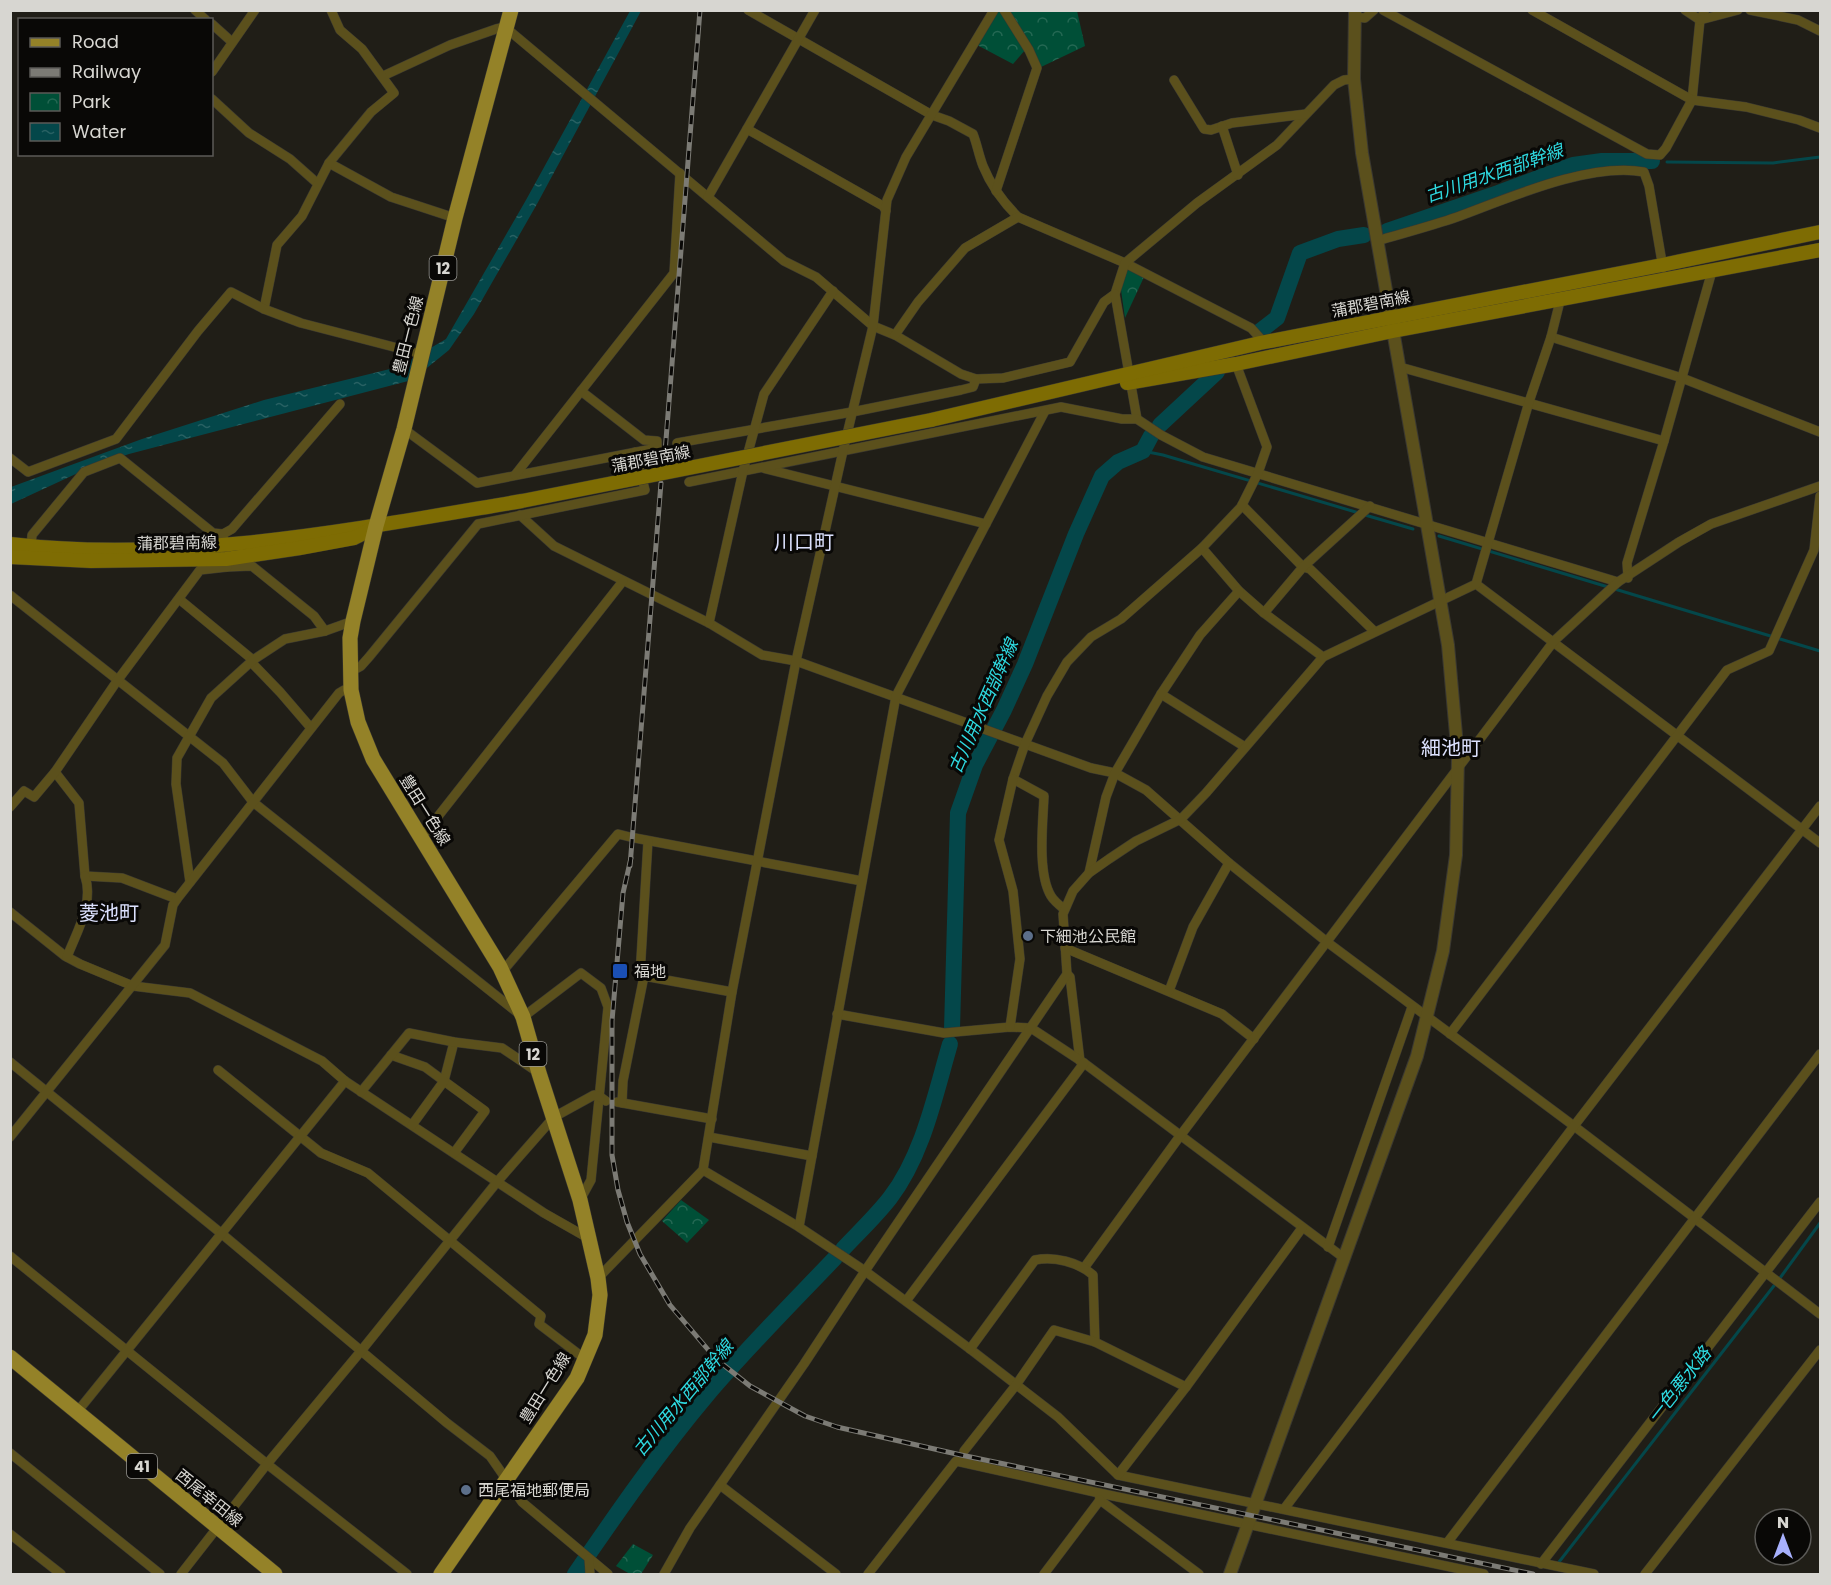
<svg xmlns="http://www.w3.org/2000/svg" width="1831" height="1585" viewBox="0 0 1831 1585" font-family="Poppins,'Noto Sans JP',sans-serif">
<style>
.park{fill:url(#park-crowns)}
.water{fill:url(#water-ripples)}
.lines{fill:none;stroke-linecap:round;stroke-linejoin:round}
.stream{stroke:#04474a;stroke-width:3}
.river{stroke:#04474a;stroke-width:16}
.minor-casing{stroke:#3a3831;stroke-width:10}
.tertiary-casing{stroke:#3a3831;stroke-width:14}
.secondary-casing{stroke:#3a3831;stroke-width:15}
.primary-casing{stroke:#3a3831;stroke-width:16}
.minor{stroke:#5b501c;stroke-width:9}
.tertiary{stroke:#5b501c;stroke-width:12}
.secondary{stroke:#7e6c03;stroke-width:14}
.primary{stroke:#948228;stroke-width:15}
.rail-casing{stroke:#7c7b75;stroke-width:5}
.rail{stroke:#090806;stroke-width:3;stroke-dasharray:9;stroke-linecap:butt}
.secondary-bridge-casing{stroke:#3a3831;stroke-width:15;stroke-linecap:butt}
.secondary-bridge{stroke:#7e6c03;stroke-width:14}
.service-dot{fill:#5c6f8a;stroke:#090806;stroke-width:2}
.transit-dot{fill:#1a4fb4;stroke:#090806;stroke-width:2}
.labels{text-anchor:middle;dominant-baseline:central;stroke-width:6;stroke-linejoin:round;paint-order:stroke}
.shield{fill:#090806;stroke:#999894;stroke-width:1.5}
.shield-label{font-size:15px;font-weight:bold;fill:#d7d6d1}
.street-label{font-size:16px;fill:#d7d6d1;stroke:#090806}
.poi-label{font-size:16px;fill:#d7d6d1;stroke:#090806;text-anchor:start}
.water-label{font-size:18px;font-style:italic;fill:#2ed9e0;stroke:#090806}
.quarter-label{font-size:20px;fill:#dce1fe;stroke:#090806}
</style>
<defs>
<pattern id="park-crowns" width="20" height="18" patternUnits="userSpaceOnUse" patternTransform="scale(1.5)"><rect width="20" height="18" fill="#004f37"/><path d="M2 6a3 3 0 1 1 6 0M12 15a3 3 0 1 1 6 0" fill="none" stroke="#246853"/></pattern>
<pattern id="water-ripples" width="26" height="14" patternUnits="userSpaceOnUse" patternTransform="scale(1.5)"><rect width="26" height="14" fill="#04474a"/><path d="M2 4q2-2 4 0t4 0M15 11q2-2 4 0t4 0" fill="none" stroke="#286163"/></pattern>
</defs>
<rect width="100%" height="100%" fill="#201e17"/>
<g class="park">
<polygon points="996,11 1001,11 1026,49 1013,64 977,45"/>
<polygon points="1008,11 1077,11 1085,46 1041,67"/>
<polygon points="1127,268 1144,277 1125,318 1120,283"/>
<polygon points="681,1200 709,1220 687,1243 662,1221"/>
<polygon points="633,1544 653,1555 641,1574 630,1574 616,1566"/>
</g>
<polygon class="water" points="630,11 641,11 537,204 474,314 449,350 412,380 129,454 93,466 11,504 11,487 142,439 264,400 398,367 446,339 526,200"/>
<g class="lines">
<g class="stream">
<polyline points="1667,162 1773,163 1820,157"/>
<polyline points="1143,451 1163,455 1359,513"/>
<polyline points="1365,515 1413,529"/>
<polyline points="1439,536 1820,651"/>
<polyline points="1559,1562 1780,1278 1820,1223"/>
</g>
<g class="river">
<polyline points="1387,231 1498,193 1573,165 1602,161 1652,161"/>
<polyline points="1260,331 1277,318 1300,253 1338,239 1364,235"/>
<polyline points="1160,425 1217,372"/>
<polyline points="952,1029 958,813 975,765 1004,710 1025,664 1076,534 1102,476 1118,462 1143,451 1151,436"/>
<path d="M843,1249C859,1232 876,1216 890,1198C923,1155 935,1095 950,1044"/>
<path d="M575,1574C617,1513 659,1452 707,1395C748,1347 792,1303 835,1258"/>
</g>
<g class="minor-casing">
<g id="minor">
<polyline points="195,10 206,20"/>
<path d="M748,10L932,115L949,121L973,134C977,144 979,156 983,166C991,186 1003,202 1018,217L1125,263L1251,328L1260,338V343"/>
<polyline points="1383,10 1647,154 1660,155 1666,148 1692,100 1700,20 1705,10"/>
<polyline points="1532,10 1692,100 1746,107 1799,120 1820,128"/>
<polyline points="1685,10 1700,20"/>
<polyline points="1750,10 1798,20 1820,31"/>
<polyline points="1355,17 1365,18 1374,10"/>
<polyline points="1700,20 1738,10"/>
<polyline points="212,24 232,42"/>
<polyline points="212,72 255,10"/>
<polyline points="383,76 450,45 496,29 505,27 784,261 816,277 873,326 895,335 961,374 976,379 1003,378 1070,362 1104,302 1115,294 1125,263 1197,203 1277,145 1334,85 1344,80 1354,79"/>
<polyline points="1174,80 1204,129 1211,130 1232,123 1306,114"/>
<polyline points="212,99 249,133 290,159 317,183"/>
<polyline points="1222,126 1238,175"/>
<polyline points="747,129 883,206 886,211"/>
<polyline points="329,163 391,197 455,218"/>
<polyline points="996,191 1037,68 1029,50 1004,10"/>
<polyline points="708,197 815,10"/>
<path d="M1377,241C1404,233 1431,226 1457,217C1509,198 1589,162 1644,172L1649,186L1663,268"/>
<polyline points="1115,294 1137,419"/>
<polyline points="264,309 277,245 302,216 329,163 371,112 394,93 362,49 340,30 331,10"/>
<polyline points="895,335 918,302 965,248 1018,217"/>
<polyline points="1551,337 1682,378 1820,432"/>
<polyline points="1400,367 1664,441"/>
<polyline points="404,429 477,483 657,448 657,441 644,440 581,391"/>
<polyline points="10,458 28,472 116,439 198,331 231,292 264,309 301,323 421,354"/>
<polyline points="683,462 677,443 852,412 961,390 973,387 976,379"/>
<polyline points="763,468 986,524"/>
<polyline points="515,475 674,273 680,173"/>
<polyline points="689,482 1061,407 1122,419 1137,419 1161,435 1203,457 1618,582"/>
<polyline points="1242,505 1303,567 1310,569 1374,631"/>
<polyline points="520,515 554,546 709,623 762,655 796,661 1091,768 1115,773 1146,790 1229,863 1327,942 1574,1126 1820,1314"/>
<polyline points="31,547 32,535 84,472 120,458 213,533 223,534"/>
<polyline points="1202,548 1239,591 1264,613 1323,657"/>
<polyline points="227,567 252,566 314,616 325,631"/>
<polyline points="1628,578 1627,563 1664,441 1712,271"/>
<polyline points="1476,584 1820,843"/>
<polyline points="10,595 223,763 253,802 523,1017 581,973 601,988 608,1007 591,1180 580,1200"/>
<polyline points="179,599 253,660"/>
<polyline points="1264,613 1303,567 1370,506"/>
<polyline points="709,623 743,471 764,394 833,291"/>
<polyline points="251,662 280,692 311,728"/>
<polyline points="350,672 361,666 369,657 478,524 645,490 635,452"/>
<polyline points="1161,694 1245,747"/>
<polyline points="55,772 79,803 85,876 122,878 177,899"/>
<polyline points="10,807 24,791 34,797 55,772 117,681 200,570 227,567 223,534 232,529 340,404"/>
<polyline points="421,838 623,581"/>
<polyline points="635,838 862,881"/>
<polyline points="1089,873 1106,797 1115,773 1161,694 1200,635 1239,591"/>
<polyline points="190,882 176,784 177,758 211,698 253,660 285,639 325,631 353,621"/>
<path d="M1064,909C1059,905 1054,901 1051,896C1037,873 1043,822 1044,796L1013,779L1025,744L1047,696L1067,662L1091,637L1121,619L1202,548L1241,507L1258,473L1267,447L1236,364"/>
<polyline points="10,912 65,956 80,964 133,986 190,993 322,1061 345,1081 544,1213 588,1238"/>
<polyline points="1065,948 1222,1014 1254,1039"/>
<path d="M67,957C77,931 94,904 85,876"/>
<polyline points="502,972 618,834 630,837"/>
<polyline points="1067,974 1070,977 1080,1061"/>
<polyline points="644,976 732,992"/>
<polyline points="1169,991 1193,927 1229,863"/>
<polyline points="837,1014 944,1033 1010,1027 1031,1028 1084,1063 1344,1258"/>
<polyline points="1010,1027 1020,959 1013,891 999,840 1013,779"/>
<polyline points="1450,1034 1727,670 1769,651 1814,550 1820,496"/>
<polyline points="454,1042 444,1081 485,1111 454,1153"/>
<polyline points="391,1055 425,1067 444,1081 412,1125"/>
<polyline points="10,1062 222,1234 447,1423 490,1456 522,1502 608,1574"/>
<polyline points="218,1070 321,1153 368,1173 541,1316 539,1324 585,1359"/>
<polyline points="361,1092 409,1033 454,1042 502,1048 539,1073"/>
<polyline points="617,1102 712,1119"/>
<polyline points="622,1103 623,1081 644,976 640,975 648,841"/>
<polyline points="10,1137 165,945 173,905 177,899 339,693 344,690 351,690"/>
<polyline points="709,1137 812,1156"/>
<polyline points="703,1170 799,1227 865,1271 970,1349 1058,1417 1118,1475 1594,1574"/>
<polyline points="799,1227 896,696 1045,411"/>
<polyline points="1328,1247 1412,1007"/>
<polyline points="10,1256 267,1464 407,1574"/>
<polyline points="1084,1268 1180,1136 1554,641 1618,582 1679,542 1711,524 1820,486"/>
<polyline points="598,1278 703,1170 732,992 796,661 843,451 873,326 887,200 906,157 994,10"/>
<polyline points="906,1301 1084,1063"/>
<path d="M970,1349L1035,1260C1054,1256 1078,1262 1093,1275L1095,1342"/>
<polyline points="77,1412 345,1081"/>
<polyline points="964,1451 1016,1385 1054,1330 1095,1342 1186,1387"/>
<polyline points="10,1453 160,1574"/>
<polyline points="1118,1475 1186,1387 1302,1228"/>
<polyline points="720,1485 836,1574"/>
<polyline points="1099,1493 1100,1500 1199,1574"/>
<polyline points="1284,1509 1574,1126 1820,806"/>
<polyline points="10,1534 61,1574"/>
<polyline points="1447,1543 1820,1054"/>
<polyline points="589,1559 590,1574"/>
<polyline points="1541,1564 1820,1202"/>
<polyline points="181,1574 267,1464 361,1351 497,1182 554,1117 594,1095 599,1096 606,1101"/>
<polyline points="664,1574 690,1528 804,1364 865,1271 1067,974 1063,914 1073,891 1089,873 1109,859 1136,841 1181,819 1206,793 1323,657 1476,584 1529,402 1551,337 1560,301"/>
<polyline points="868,1574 956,1461 1099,1493 1484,1574"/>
<polyline points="1044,1574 1100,1500"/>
<polyline points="1645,1574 1820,1350"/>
</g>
</g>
<g class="tertiary-casing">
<polyline id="tertiary" points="1230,1574 1417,1056 1443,951 1456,855 1458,757 1448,645 1362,153 1354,79 1355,10"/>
</g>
<g class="secondary-casing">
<g id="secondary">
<polyline points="1127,383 1236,364 1393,331 1820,250"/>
<polyline points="931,420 1260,343 1662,265 1820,232"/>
<path d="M10,544C179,564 356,529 522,501"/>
<polyline points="10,557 91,561 226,559 300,548 354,538 372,529"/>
</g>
</g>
<g class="primary-casing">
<g id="primary">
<polyline points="10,1357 275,1574"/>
<polyline points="441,1574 577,1378 595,1335 600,1295 598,1278 580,1200 539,1073 523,1017 500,967 373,759 358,722 351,690 350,638 353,621 376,526 404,429 455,218 511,10"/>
</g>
</g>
<use href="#minor" class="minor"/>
<use href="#tertiary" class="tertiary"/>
<use href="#secondary" class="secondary"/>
<use href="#primary" class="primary"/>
<g class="rail-casing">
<g id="rail">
<polyline points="664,465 700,10"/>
<polyline points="631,858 623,893 612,1021 612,1155 618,1190 627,1222 640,1254 670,1305 716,1359 750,1386 805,1416 837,1427 961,1455 1533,1574"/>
<polyline points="630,866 661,483"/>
</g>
</g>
<use href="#rail" class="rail"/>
<g class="secondary-bridge-casing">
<polyline id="secondary-bridge" points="522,501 931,420"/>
</g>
<use href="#secondary-bridge" class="secondary-bridge"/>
</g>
<g class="service-dot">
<circle cx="1028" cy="936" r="6"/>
<circle cx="466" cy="1490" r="6"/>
</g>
<rect class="transit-dot" x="612" y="963" width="16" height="16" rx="3"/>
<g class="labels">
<g class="shield">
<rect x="429.5" y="256" width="27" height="24" rx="4.5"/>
<rect x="519.5" y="1042" width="27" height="24" rx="4.5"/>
<rect x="127" y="1454" width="30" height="24" rx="4.5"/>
</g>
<g class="shield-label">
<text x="443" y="268">12</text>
<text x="533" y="1054">12</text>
<text x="142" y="1466">41</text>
</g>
<g class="street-label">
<text transform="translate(1371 304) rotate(-11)">蒲郡碧南線</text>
<text transform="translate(408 335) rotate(-76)">豊田一色線</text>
<text transform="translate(651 459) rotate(-11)">蒲郡碧南線</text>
<text transform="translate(177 543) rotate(-1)">蒲郡碧南線</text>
<text transform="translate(425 810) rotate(58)">豊田一色線</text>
<text transform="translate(545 1388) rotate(-58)">豊田一色線</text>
<text transform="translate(209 1498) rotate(39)">西尾幸田線</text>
</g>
<g class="poi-label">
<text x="1040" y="936">下細池公民館</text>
<text x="634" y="971">福地</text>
<text x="478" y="1490">西尾福地郵便局</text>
</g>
<g class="water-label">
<text transform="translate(1494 173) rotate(-19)">古川用水西部幹線</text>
<text transform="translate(983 706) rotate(-66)">古川用水西部幹線</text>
<text transform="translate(1679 1385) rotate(-52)">一色悪水路</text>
<text transform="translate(683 1398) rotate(-50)">古川用水西部幹線</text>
</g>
<g class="quarter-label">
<text x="804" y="542">川口町</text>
<text x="1451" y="748">細池町</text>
<text x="109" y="913">菱池町</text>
</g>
</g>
<rect width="1831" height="1585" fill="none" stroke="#d7d6d1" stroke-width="24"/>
<rect x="18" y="18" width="195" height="138" fill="#090806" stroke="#5b5a57" stroke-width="1.5"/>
<rect x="30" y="38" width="30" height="9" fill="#948228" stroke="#5b5a57" stroke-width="1.5"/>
<text x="72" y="48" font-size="18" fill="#d7d6d1">Road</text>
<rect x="30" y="68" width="30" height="9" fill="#7c7b75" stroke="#5b5a57" stroke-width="1.5"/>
<text x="72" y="78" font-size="18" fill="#d7d6d1">Railway</text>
<rect x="30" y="93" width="30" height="18" fill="url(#park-crowns)" stroke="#5b5a57" stroke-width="1.5"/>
<text x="72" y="108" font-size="18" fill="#d7d6d1">Park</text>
<rect x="30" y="123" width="30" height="18" fill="url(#water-ripples)" stroke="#5b5a57" stroke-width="1.5"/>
<text x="72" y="138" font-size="18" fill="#d7d6d1">Water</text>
<g transform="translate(1783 1537)"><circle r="28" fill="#090806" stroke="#5b5a57" stroke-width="1.5"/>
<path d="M0-4.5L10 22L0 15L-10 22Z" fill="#a7b0fc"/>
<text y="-9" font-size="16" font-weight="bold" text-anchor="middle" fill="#d7d6d1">N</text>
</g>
</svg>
